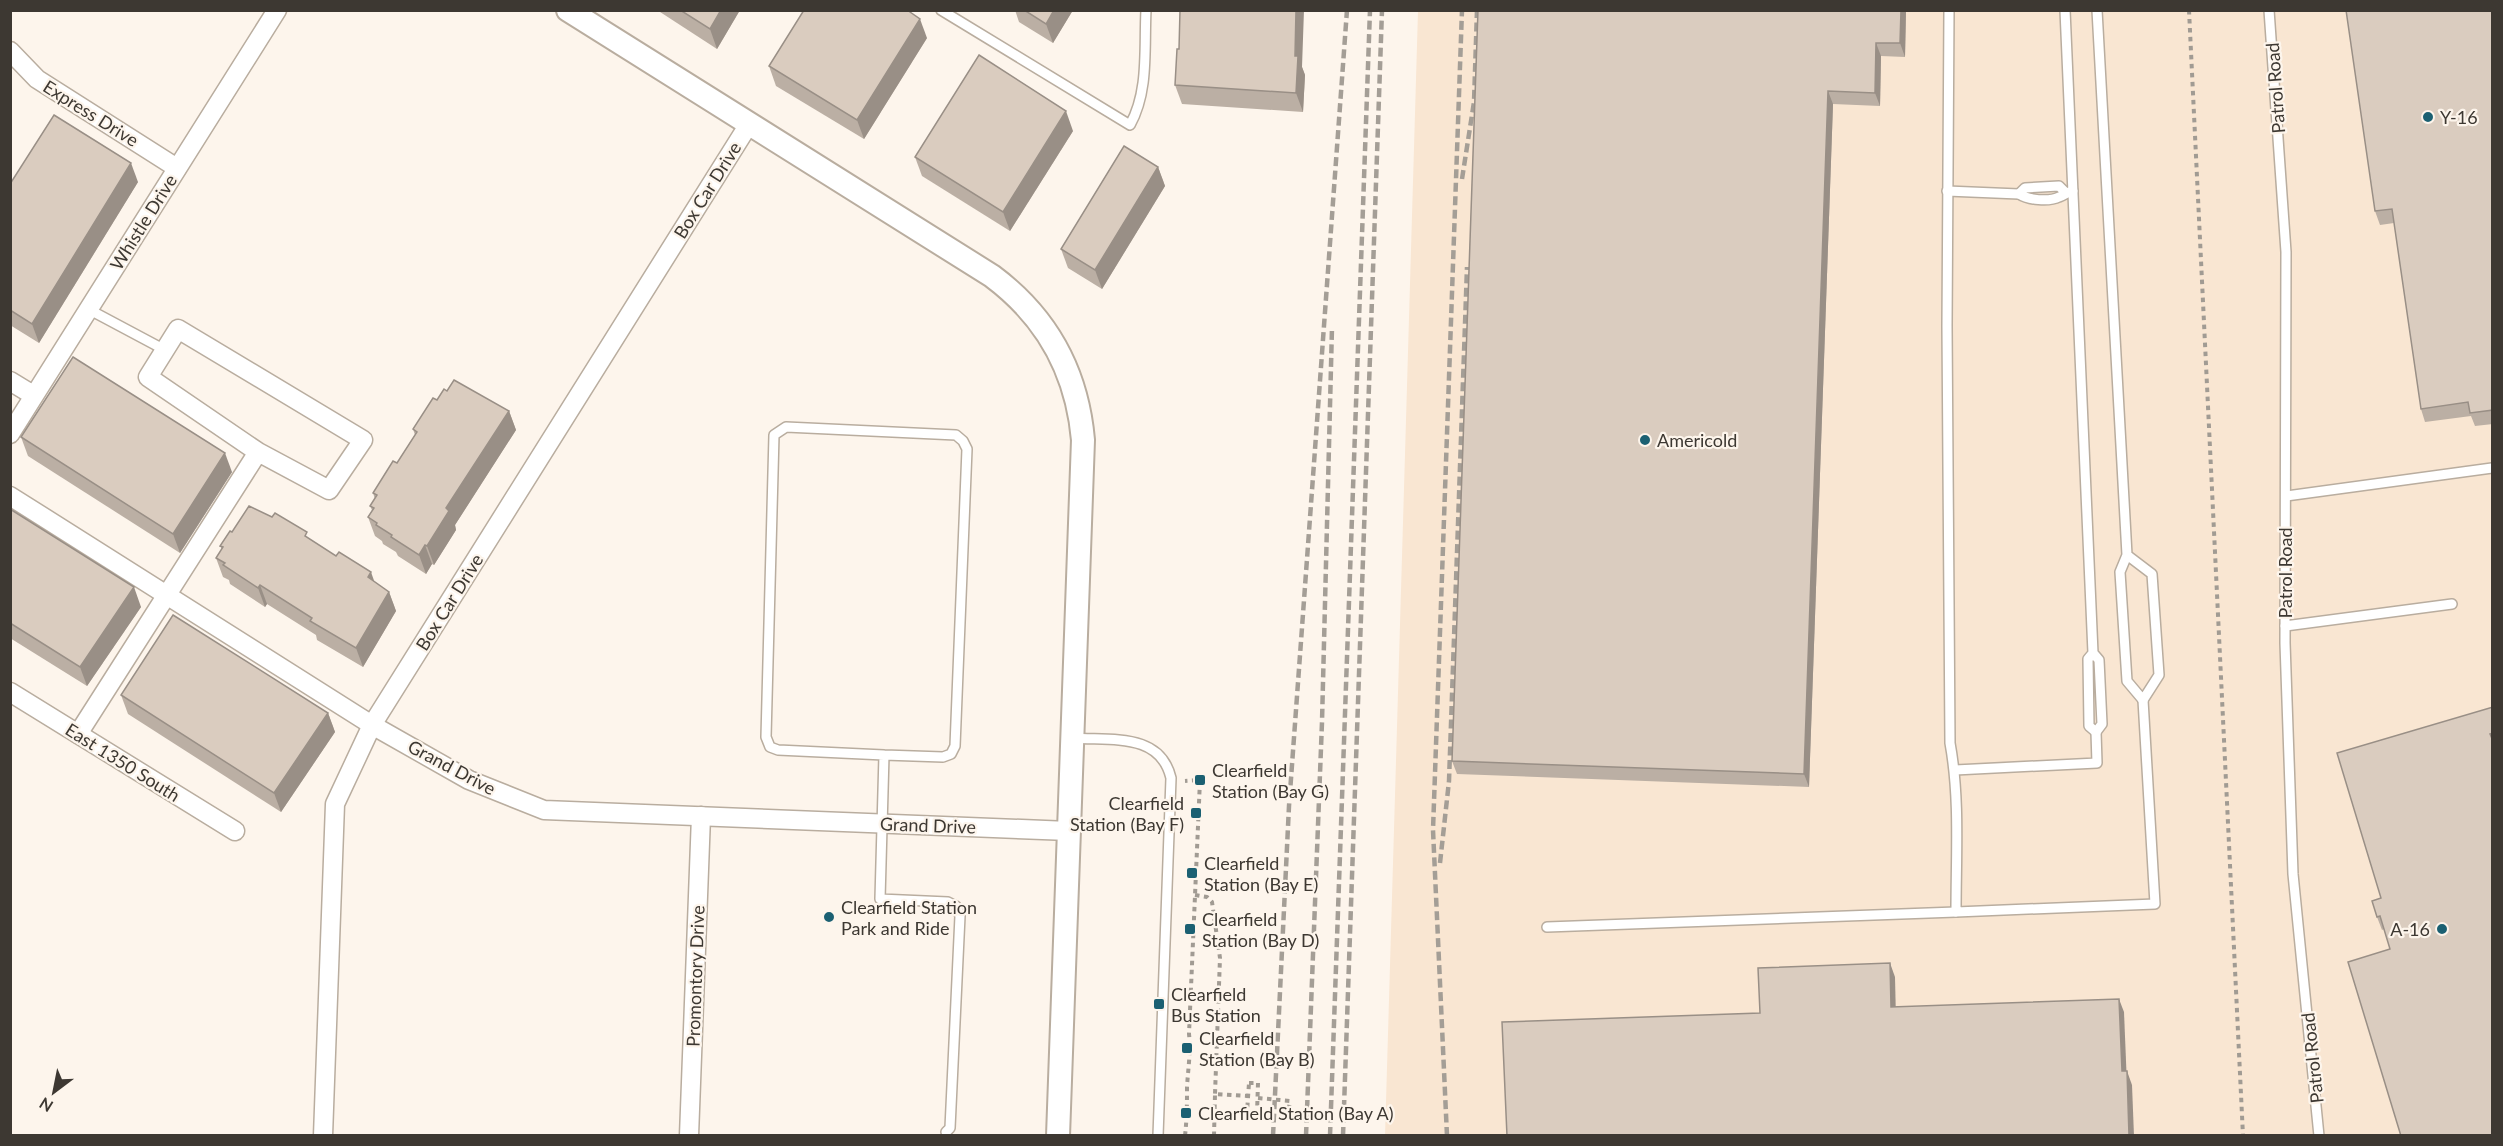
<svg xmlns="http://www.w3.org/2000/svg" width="2503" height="1146" viewBox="0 0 2503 1146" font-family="Lato,sans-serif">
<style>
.built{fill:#f9e6d2}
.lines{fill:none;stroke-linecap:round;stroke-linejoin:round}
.service-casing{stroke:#b9ad9f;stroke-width:12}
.minor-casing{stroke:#b9ad9f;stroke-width:21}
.tertiary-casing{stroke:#b9ad9f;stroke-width:26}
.path{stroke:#a19b93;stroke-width:4;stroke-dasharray:4.5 4.5;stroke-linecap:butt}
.service{stroke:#fff;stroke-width:9}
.minor{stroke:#fff;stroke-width:18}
.tertiary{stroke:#fff;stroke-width:22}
.rail{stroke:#a49e96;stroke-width:4.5;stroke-dasharray:9 4.5;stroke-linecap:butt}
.wall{fill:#bbafa4}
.shaded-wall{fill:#998f86}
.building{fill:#daccbf;stroke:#998f86;stroke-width:1.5}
.poi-dot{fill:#1b6072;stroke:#fdf5ec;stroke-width:2}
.labels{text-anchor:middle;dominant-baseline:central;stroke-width:4.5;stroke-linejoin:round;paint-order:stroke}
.street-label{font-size:18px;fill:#3d3832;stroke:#fdf5ec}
.poi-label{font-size:18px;fill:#3d3832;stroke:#fdf5ec;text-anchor:start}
</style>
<rect width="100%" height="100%" fill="#fdf5ec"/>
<polygon class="built" points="1418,11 2492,11 2492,1135 1385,1136"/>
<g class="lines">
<g class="service-casing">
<g id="service">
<path d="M941,10L1130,125C1149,91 1144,49 1146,10"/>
<path d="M1949,10L1947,326L1950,743C1960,798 1956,855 1956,912L2155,904L2143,700"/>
<polyline points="2065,10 2093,653 2088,659 2089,726 2096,732 2102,724 2099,660 2093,653"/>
<polyline points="2097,10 2127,555 2120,572 2127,681 2143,700 2159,675 2152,574 2127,555"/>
<polyline points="2269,10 2286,252 2285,643 2293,874 2319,1136"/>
<path d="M1947,191L2019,194C2028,200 2049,202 2059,197C2065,195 2067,192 2073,191"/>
<polyline points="2019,194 2025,188 2059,186 2066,193"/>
<polyline points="88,309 165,350"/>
<polyline points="2286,496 2492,468"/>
<polyline points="2285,626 2452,604"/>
<path d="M1073,738C1111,741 1160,732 1171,778L1158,1136"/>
<polyline points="884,755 778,750 770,747 766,737 774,435 786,427 956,435 963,441 967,449 955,746 951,754 943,757 884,755 880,899 948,902 956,906 960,916 950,1128 946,1132"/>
<polyline points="1955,770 2097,763 2096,732"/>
<polyline points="1547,927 1956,912"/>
</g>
</g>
<g class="minor-casing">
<g id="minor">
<polyline points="10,51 37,79 177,168"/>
<polyline points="10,381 33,395"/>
<polyline points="10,434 277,10"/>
<polyline points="10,496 372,725 469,780 544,810 1069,831"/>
<polyline points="10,692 235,831"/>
<polyline points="78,734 258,452 148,377 178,329 363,440 329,490 258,452"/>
<polyline points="323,1136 335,804 372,725 749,124"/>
<polyline points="689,1136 701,816"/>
</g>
</g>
<g class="tertiary-casing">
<path id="tertiary" d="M568,10L992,276C1047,317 1077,371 1083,440L1058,1136"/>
</g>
<g class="path">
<polyline points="2189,10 2243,1136"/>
<polyline points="1195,895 1207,897 1212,902 1220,958 1215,1094"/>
<polygon points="1249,1083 1258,1083 1257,1113 1247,1112"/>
<polyline points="1258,1098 1290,1101 1289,1107"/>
<path d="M1185,1136C1187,1117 1187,1105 1187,1087C1188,1069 1191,1052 1189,1034L1200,780L1185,781"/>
<polyline points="1214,1136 1215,1094 1248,1096"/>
</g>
<use href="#service" class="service"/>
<use href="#minor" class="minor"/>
<use href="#tertiary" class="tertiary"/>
<g class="rail">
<polyline points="1462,179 1474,102 1477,10"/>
<polyline points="1440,863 1449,781 1467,267"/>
<polyline points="1273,1136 1289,806 1347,10"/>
<polyline points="1306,1136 1322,722 1332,327"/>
<polyline points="1330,1136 1370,10"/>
<polyline points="1343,1136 1382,10"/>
<polyline points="1447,1136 1433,830 1462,10"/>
</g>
</g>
<g class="wall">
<polygon points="657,10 740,10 717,49"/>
<polygon points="1015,10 1073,10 1053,43 1019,22"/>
<polygon points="1478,10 1906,10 1905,57 1881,56 1880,106 1833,104 1809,787 1457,774 1452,761"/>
<polygon points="2493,10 2493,424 2475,426 2471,416 2425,422 2421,409 2394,223 2380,225 2375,211"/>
<polygon points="927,38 864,139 776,86 769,66"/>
<polygon points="1302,67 1305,75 1303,112 1182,104 1175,85"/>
<polygon points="1073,131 1010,231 922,176 915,157"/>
<polygon points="1158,167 1165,186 1102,289 1068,268 1061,249"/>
<polygon points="138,182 39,343 10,325 10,184"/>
<polygon points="447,391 509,411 516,430 455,525 456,530 434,565 432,564 426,574 398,556 396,552 383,544 382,541 375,536 368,517 372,510 370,506 375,499 373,493 397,463 415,435 413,429 437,400"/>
<polygon points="21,437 232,472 180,553 28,456"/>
<polygon points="10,509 141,607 87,686 10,638"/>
<polygon points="232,532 309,539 389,592 396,611 363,667 317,640 316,635 267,604 265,607 230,584 229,580 223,577 216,558 222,549 220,546"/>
<polygon points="121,695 328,713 335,732 281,812 128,714"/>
<polygon points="2493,707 2493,1136 2390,949 2384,929 2382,930 2377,917 2381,898"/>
</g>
<g class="shaded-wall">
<polygon points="721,10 740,10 717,49 710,29"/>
<polygon points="1054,10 1073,10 1053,43 1046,24"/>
<polygon points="1296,10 1304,10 1302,67 1305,75 1303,112 1296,93 1295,56"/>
<polygon points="1901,10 1906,10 1905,57 1900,43"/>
<polygon points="920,19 927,38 864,139 857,120"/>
<polygon points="1876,43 1881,56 1880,106 1875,93"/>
<polygon points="1828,91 1833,104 1809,787 1804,774"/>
<polygon points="1066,111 1073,131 1010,231 1003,212"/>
<polygon points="131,163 138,182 39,343 32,324"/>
<polygon points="1158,167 1165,186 1102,289 1095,270"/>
<polygon points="509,411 516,430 455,525 456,530 434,565 427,546 446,508"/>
<polygon points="225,453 232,472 180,553 173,534"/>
<polygon points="425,545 432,564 426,574 419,555"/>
<polygon points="371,572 378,592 368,577"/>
<polygon points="260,585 267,604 265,607 258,588"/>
<polygon points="134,587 141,607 87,686 80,667"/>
<polygon points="389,592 396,611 363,667 356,648"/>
<polygon points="328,713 335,732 281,812 274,793"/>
<polygon points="1890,963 1895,977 1896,1020 1891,1007"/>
<polygon points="2119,999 2124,1012 2127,1085 2122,1071"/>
<polygon points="2127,1071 2132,1085 2134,1136 2129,1136"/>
</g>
<g class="building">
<polygon points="680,10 721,10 710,29"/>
<polygon points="804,10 907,10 920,19 857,120 769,66"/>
<polygon points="1024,10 1054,10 1046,24"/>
<polygon points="1180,10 1296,10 1295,56 1298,56 1296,93 1175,85 1177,49 1179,49"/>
<polygon points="1478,10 1901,10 1900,43 1876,43 1875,93 1828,91 1804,774 1452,761"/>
<polygon points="2346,10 2493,10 2493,410 2470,413 2468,402 2421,409 2392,209 2375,211"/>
<polygon points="979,55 1066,111 1003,212 915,157"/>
<polygon points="54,115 131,163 32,324 10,310 10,184"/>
<polygon points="1124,146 1158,167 1095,270 1061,249"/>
<polygon points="73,357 225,453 173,534 21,437"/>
<polygon points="454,380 509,411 446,508 449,511 427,546 425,545 419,555 391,537 392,535 376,525 377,523 368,517 374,508 370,506 377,495 373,493 393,461 397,463 417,432 413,429 433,398 437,400 444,389 447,391"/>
<polygon points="249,506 272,517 275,513 307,532 305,536 336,556 339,552 371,572 368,577 389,592 356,648 310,621 312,618 260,585 258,588 223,565 225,563 216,558 223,547 220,546 230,531 232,532"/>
<polygon points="10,509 134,587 80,667 10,623"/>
<polygon points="173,615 328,713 274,793 121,695"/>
<polygon points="2493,707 2493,733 2490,734 2493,741 2493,1136 2401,1136 2348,962 2390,949 2380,916 2377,917 2372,901 2381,898 2337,753"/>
<polygon points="1890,963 1891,1007 2119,999 2122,1071 2127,1071 2129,1136 1507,1136 1502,1022 1760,1013 1758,968"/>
</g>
<g class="poi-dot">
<circle cx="2428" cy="117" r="6"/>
<circle cx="1645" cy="440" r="6"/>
<rect x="1194" y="774" width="12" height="12" rx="3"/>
<rect x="1190" y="807" width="12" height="12" rx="3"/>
<rect x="1186" y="867" width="12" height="12" rx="3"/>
<circle cx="829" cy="917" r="6"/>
<rect x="1184" y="923" width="12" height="12" rx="3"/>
<circle cx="2442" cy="929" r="6"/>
<rect x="1153" y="998" width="12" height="12" rx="3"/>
<rect x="1181" y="1042" width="12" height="12" rx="3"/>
<rect x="1180" y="1107" width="12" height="12" rx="3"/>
</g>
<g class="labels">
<g class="street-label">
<text transform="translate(2275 88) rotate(-94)">Patrol Road</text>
<text transform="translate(91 113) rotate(32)">Express Drive</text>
<text transform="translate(707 190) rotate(-58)">Box Car Drive</text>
<text transform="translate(143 222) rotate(-58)">Whistle Drive</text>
<text transform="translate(2285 573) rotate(-90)">Patrol Road</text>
<text transform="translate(449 602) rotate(-58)">Box Car Drive</text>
<text transform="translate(123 762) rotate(32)">East 1350 South</text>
<text transform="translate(452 767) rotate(28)">Grand Drive</text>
<text transform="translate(928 825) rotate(2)">Grand Drive</text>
<text transform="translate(695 976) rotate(-88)">Promontory Drive</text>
<text transform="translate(2312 1058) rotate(-96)">Patrol Road</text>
</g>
<g class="poi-label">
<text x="2440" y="117">Y-16</text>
<text x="1657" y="440">Americold</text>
<text x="1212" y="770">Clearfield<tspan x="1212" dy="21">Station (Bay G)</tspan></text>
<text x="1184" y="803" text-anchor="end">Clearfield<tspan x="1184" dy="21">Station (Bay F)</tspan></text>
<text x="1204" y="863">Clearfield<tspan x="1204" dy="21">Station (Bay E)</tspan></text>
<text x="841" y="907">Clearfield Station<tspan x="841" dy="21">Park and Ride</tspan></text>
<text x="1202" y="919">Clearfield<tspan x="1202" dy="21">Station (Bay D)</tspan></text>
<text x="2430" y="929" text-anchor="end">A-16</text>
<text x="1171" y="994">Clearfield<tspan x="1171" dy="21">Bus Station</tspan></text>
<text x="1199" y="1038">Clearfield<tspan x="1199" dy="21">Station (Bay B)</tspan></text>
<text x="1198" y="1113">Clearfield Station (Bay A)</text>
</g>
</g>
<rect width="2503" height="1146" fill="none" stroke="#3d3832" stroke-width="24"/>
<g transform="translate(54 1092) rotate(212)" stroke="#fdf5ec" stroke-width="4.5" paint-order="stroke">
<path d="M0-4.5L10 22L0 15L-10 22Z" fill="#3d3832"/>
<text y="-9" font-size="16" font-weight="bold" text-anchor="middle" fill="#3d3832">N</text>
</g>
</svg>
